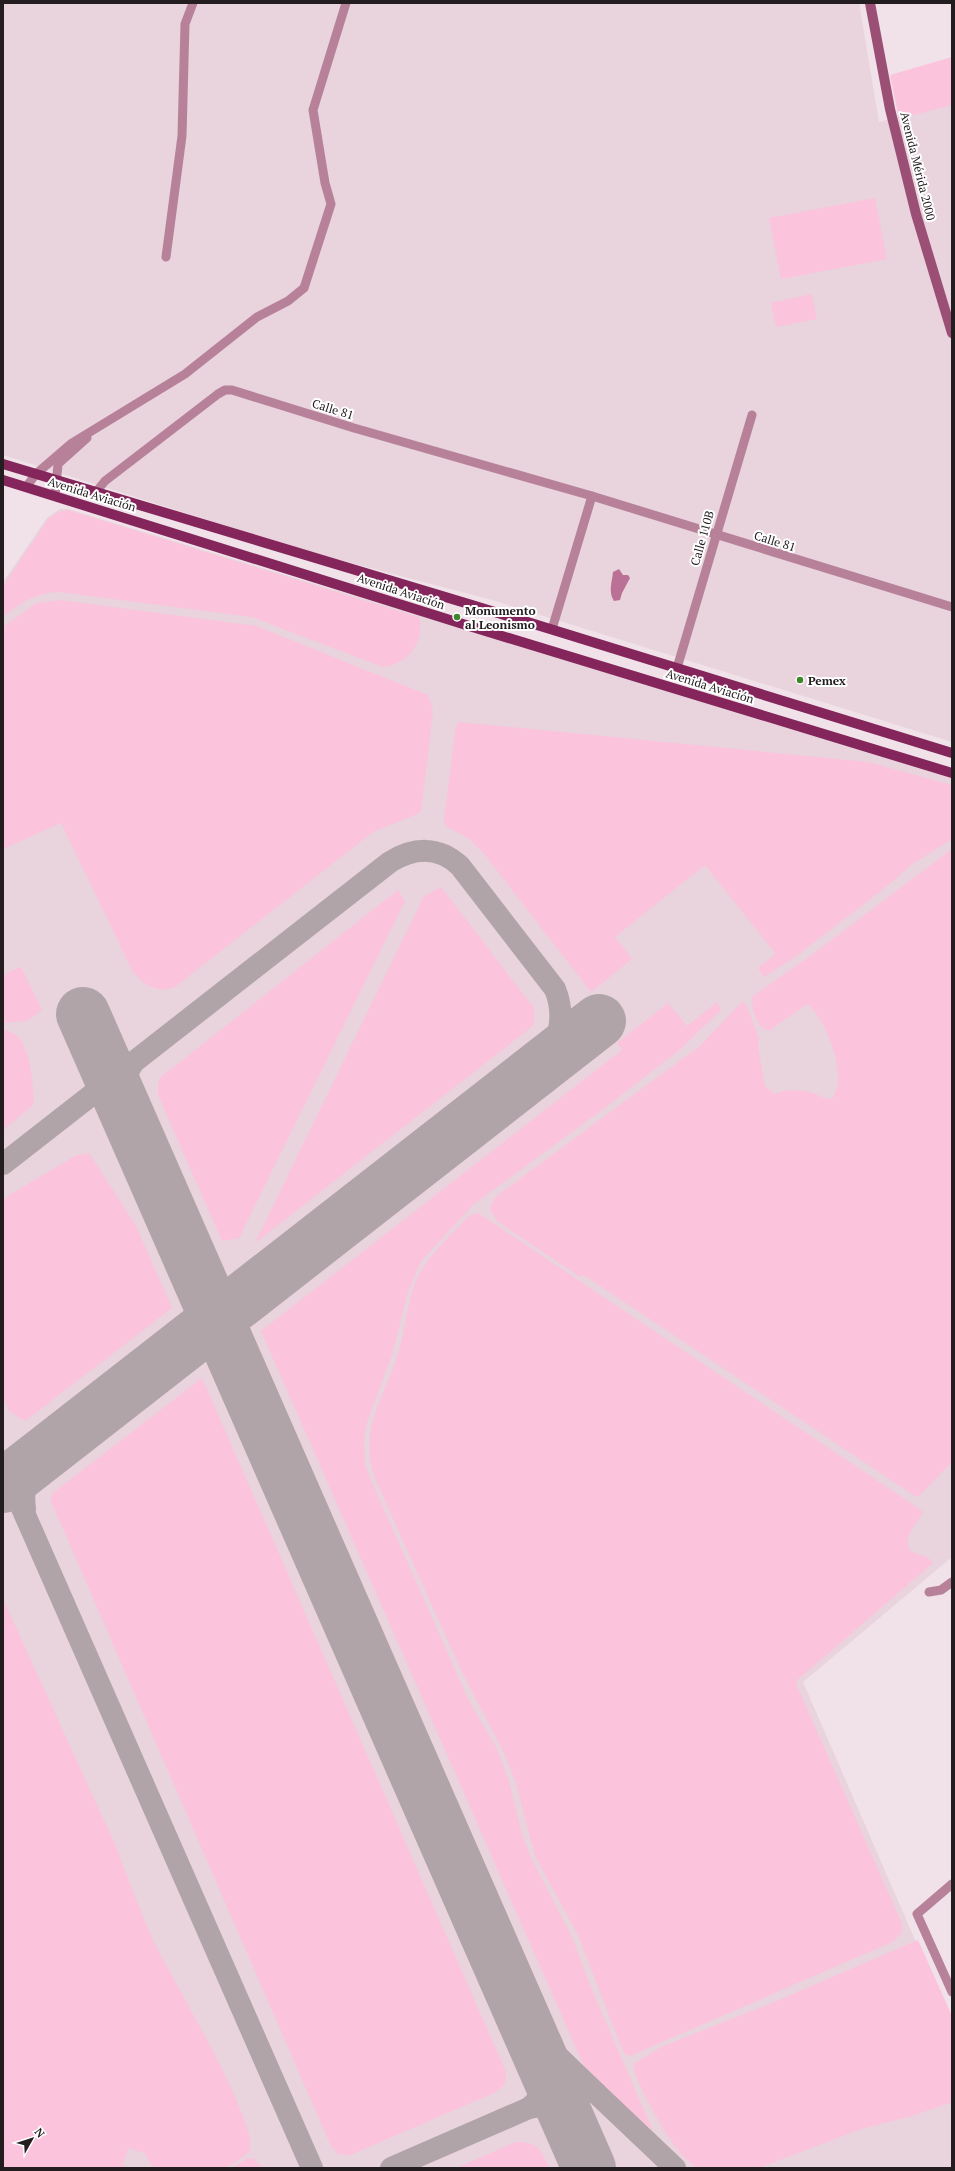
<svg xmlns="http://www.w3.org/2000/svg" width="955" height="2171" viewBox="0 0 955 2171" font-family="'PT Serif',serif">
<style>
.built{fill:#e9d3dc}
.green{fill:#fcc3dc}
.water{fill:#bb7195}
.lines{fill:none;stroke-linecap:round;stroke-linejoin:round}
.taxiway{stroke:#b0a4a9;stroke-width:22}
.runway{stroke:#b0a4a9;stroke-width:54}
.minor{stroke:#b7819a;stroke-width:9}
.secondary{stroke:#9b4f75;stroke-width:10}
.primary{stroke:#84265b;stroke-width:10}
.poi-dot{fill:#3e862c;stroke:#fff;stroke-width:1.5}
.labels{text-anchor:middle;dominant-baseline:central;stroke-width:4;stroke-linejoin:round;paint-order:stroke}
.street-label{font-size:12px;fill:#231d20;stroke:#fff}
.poi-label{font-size:12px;font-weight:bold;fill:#231d20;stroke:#fff;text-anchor:start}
</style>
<rect width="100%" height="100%" fill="#f0e2e8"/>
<g class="built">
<polygon points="3,3 859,3 879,122 952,103 952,742 492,600 306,551 3,455"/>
<polygon points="60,509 68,509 952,777 952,1557 803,1682 952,2025 952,2168 3,2168 3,582 47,518"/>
</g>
<g class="green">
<polygon points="952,57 952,105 899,119 890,75"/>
<polygon points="875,198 887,259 781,279 769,218"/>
<polygon points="812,294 817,319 776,327 771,303"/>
<path d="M68,510L418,617C422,621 420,626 420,631C417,652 403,664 383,667L252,617L59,592C35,593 20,603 3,617V586L48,519L56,513Z"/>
<path d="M60,600L256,626L428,695L433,711L421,811C417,816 383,827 373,832L175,987C158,994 144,985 133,972L61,823L3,849V627L37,603Z"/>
<polygon points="459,722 868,762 952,785 952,839 912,864 891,883 795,957 764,977 758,968 776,954 705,865 615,937 632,959 591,992 482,851 468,838 446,826 444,819 456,726"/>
<path d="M952,849V1462L919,1496H915L584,1275L580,1277L497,1221L490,1209L493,1200L502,1192L700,1046L742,1002L746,1004L759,1038L758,1048L765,1086L774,1094C786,1089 803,1089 815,1094C823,1097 825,1100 833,1098C835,1093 838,1086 838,1080C839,1057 825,1018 807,1004L770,1030C757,1032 750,1006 753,996L813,954Z"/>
<polygon points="441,887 534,1008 534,1025 255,1243 424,896"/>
<polygon points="398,890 405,901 239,1238 222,1241 158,1095 158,1084 161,1077"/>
<polygon points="21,967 42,1010 27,1021 3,1023 3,975"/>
<polygon points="717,1002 721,1010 678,1051 606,1107 474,1204 421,1261 408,1291 392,1355 367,1422 364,1438 365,1465 371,1480 468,1699 497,1749 508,1778 522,1834 532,1860 572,1937 592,1990 653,2131 587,2073 261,1331 622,1050 617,1043 668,1003 687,1026"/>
<path d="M3,1029C6,1031 12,1032 15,1034C31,1046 33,1086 34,1104L3,1130Z"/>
<polygon points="89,1153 136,1226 172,1308 25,1421 10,1412 3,1399 3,1199 75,1156"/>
<path d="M478,1213L921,1510L923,1513C916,1523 895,1547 917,1554C924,1556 929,1557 933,1563L796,1681L797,1686L902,1924V1933L892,1942L630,2056L625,2054L622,2049L578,1935L535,1856L515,1780L505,1755L460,1668L374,1476C358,1422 389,1393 401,1343C407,1321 408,1296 418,1276C431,1253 451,1235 469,1216Z"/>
<polygon points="202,1378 506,2072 505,2084 496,2092 350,2155 338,2154 330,2144 50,1499 53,1493"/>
<path d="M3,1599L118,1851C130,1885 143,1919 159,1952C173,1980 263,2130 249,2152C248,2153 230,2166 227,2167C222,2170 164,2168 154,2168L144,2153L128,2148L123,2164L126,2168H3Z"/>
<path d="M918,1940L952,2016V2102L912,2116L861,2129L759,2168H696C688,2160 679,2153 673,2143C664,2131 631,2076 634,2064L661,2047L770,2004Z"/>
<path d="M516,2142C538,2141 541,2150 549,2168H456Z"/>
<polygon points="253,2158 262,2168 233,2168 246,2159"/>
</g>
<path class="water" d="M619,569L623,575H628L630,578L622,593L620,600L614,601C608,592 612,582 613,572Z"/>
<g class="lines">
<g class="taxiway">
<path d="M127,1116C123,1097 122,1080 133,1063"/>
<path d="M3,1164L390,862C414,847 439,846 460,866L555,989C567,1019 558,1044 539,1068"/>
<polyline points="3,1465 312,2168"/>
<path d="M25,1509C22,1488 28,1474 39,1458"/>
<path d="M521,2013L545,2044L596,2093C573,2085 565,2103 569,2123"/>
<polyline points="596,2093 675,2168"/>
<path d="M529,2108C544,2096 547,2083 543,2064"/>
<path d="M391,2168L529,2108C546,2104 558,2110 569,2123"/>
</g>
<g class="runway">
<polyline points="83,1014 589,2168"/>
<polyline points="3,1486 599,1021"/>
</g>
<g class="minor">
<polyline points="166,257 182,136 185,24 193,3"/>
<polyline points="26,487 36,474 72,443 185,374 257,317 288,301 304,288 331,204 325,183 313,110 346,3"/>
<polyline points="96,492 105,481 218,394 225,390 232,390 354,428 592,496 952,607"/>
<polyline points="55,496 58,464 87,438"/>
<polyline points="552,629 592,496"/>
<polyline points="677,668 752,415"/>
<polyline points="929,1592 941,1590 952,1582"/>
<polyline points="952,1884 917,1914 952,1992"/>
</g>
<polyline class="secondary" points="870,3 890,109 916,214 952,333"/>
<g class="primary">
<polyline points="3,464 472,605 952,753"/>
<polyline points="3,480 466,625 952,773"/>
</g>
</g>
<g class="poi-dot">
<circle cx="457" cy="617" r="4"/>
<circle cx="800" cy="680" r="4"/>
</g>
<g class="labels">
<g class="street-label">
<text transform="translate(918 166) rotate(76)">Avenida Mérida 2000</text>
<text transform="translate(333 409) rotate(17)">Calle 81</text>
<text transform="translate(92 494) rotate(17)">Avenida Aviación</text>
<text transform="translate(702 538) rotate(-74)">Calle 110B</text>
<text transform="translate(775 541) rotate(17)">Calle 81</text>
<text transform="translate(401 591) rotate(18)">Avenida Aviación</text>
<text transform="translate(710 686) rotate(17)">Avenida Aviación</text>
</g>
<g class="poi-label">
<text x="465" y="610">Monumento<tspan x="465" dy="14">al Leonismo</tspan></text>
<text x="808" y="680">Pemex</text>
</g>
</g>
<rect width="955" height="2171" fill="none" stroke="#231d20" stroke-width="8"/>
<g transform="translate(32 2139) rotate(51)" stroke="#ffffff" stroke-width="3" paint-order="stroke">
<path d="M0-3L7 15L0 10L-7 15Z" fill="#231d20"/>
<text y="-6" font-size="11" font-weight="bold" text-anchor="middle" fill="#231d20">N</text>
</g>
</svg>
